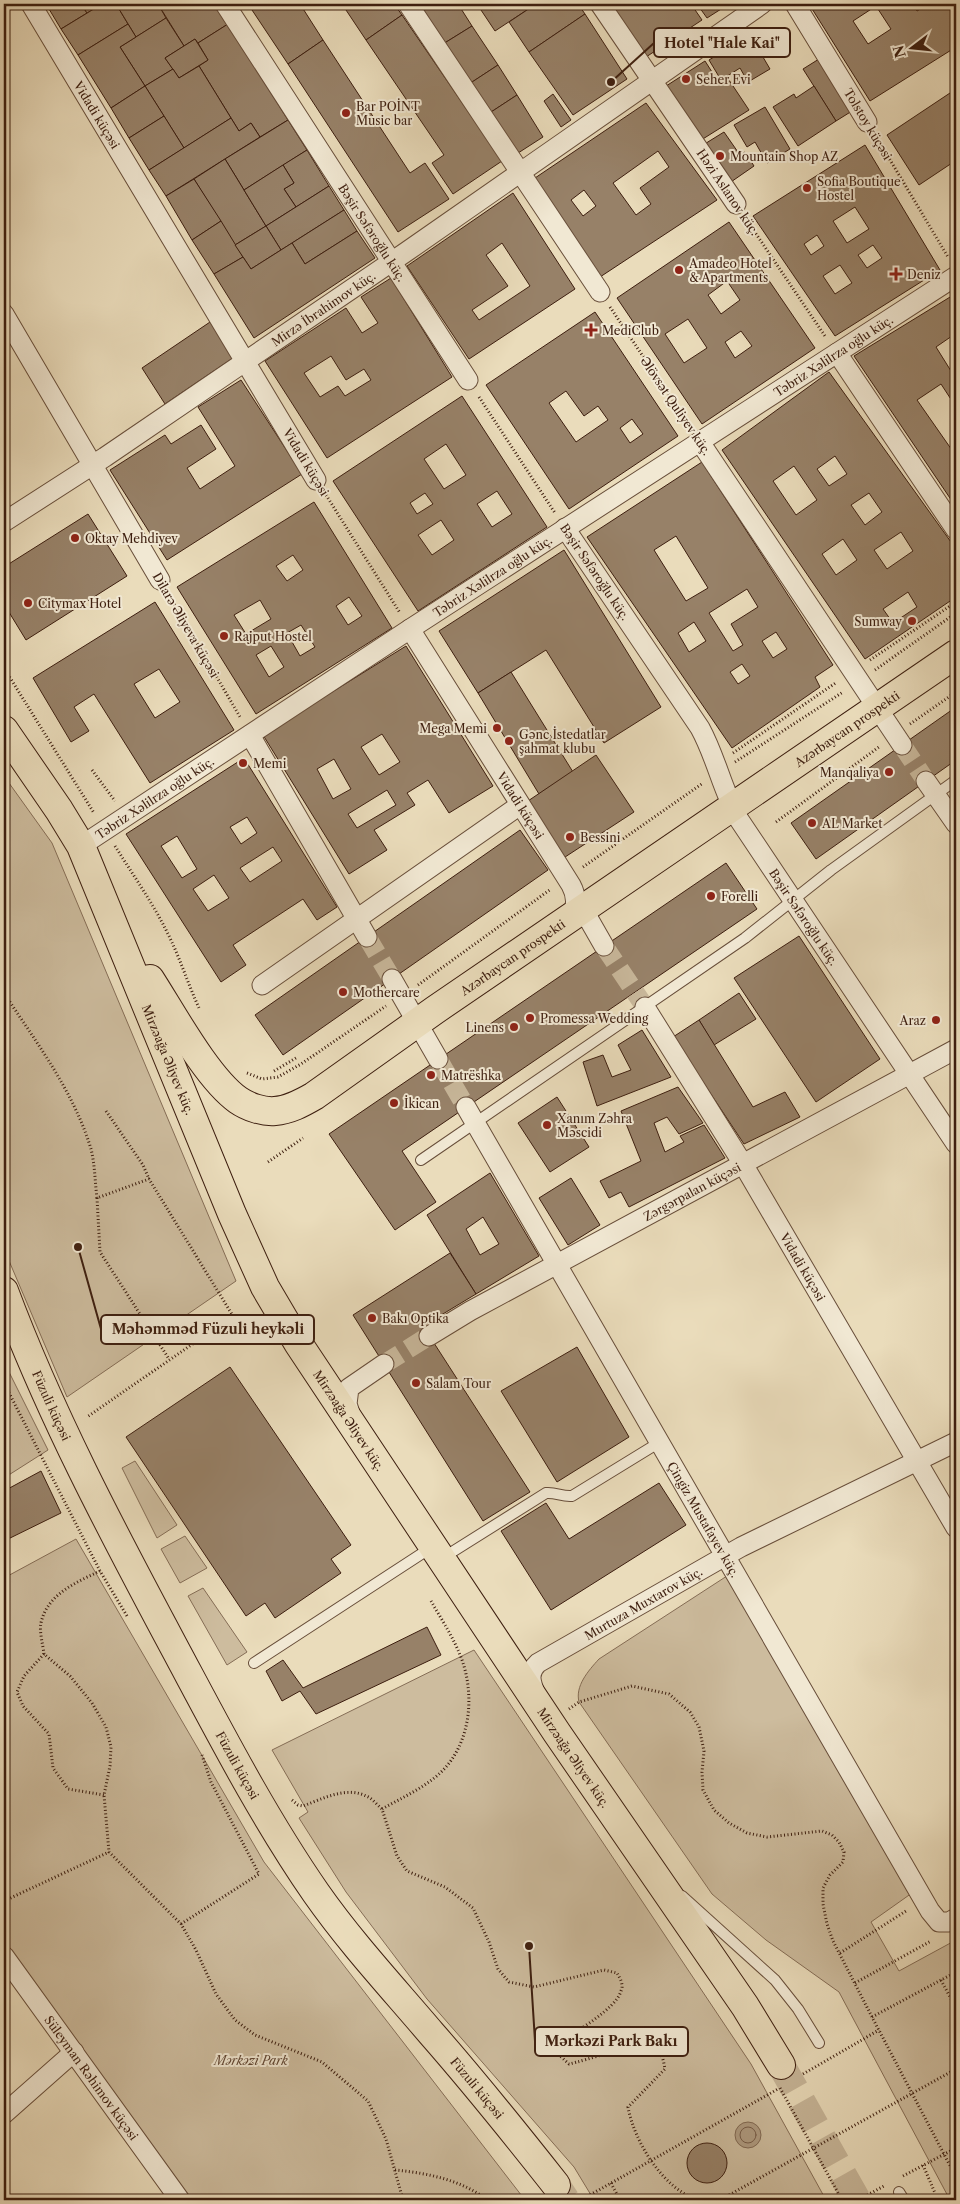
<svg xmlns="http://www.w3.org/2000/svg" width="960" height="2204" viewBox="0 0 960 2204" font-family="'Libre Caslon Text',serif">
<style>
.green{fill:#cdbc9e;stroke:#856d56}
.water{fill:#af9b81;stroke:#816953}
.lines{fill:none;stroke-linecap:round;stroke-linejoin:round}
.shore{stroke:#765c48;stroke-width:1}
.building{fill:#978168;stroke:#3d1e0f;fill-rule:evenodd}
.street-tunnel{stroke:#c7b699;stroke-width:19;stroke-dasharray:19 9;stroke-linecap:butt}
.primary-tunnel{stroke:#c7b699;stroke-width:28;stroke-dasharray:28 14;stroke-linecap:butt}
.lane-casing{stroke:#684e3a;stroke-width:12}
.street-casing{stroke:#684e3a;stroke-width:21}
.primary-casing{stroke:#3d1e0f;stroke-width:30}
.path{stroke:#3d1e0f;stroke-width:3;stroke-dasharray:1 2.5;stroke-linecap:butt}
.lane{stroke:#f1e8d3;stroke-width:10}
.street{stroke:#f1e8d3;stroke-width:19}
.primary{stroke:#eadcbb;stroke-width:28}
.poi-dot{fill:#8f2418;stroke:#f1e8d3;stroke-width:2}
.labels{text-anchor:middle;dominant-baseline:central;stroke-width:4;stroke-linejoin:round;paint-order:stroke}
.poi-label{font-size:12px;fill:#3d1e0f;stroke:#f1e8d3;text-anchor:start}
.street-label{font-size:12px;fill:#3d1e0f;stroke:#f1e8d3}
.park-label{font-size:12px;font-style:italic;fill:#614633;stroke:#f1e8d3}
.leader{fill:none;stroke:#3d1e0f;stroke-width:2}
.callout-dot{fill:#3d1e0f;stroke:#f1e8d3;stroke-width:2}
.callout{fill:#f1e8d3;stroke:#3d1e0f;stroke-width:2}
.callout-label{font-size:14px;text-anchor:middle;font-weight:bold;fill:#3d1e0f}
</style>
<rect width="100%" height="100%" fill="#eadcbb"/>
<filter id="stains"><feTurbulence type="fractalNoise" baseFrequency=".004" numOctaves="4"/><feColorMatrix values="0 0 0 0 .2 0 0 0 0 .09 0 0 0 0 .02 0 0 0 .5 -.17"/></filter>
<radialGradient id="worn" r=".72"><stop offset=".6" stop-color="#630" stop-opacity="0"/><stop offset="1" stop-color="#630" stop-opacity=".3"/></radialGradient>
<g class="green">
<polygon points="4,776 52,843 236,1281 67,1397 4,1249"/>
<polygon points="4,1362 48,1450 4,1478"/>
<polygon points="135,1461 177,1525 157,1538 122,1468"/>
<polygon points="185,1536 207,1568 180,1583 161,1549"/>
<polygon points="76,1539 264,1862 525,2200 189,2200 4,1943 4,1578"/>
<path d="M730,1574L912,1893L871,1922L899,1971L956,1940V2200H950L839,1992L766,1940L712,1894L579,1702C575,1686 588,1671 599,1659Z"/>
<polygon points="203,1588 247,1652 227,1665 188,1596"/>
<polygon points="474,1650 751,2064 826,2200 594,2200 574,2167 427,1999 346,1892 299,1818 308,1812 272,1750"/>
</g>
<circle class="water" cx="748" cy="2135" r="13"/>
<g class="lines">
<circle class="shore" cx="748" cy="2135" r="8"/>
</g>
<g class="building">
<polygon points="46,4 81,4 87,13 61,29"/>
<polygon points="81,4 102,4 87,13"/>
<polygon points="102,4 116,4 128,24 78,55 61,29"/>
<polygon points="116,4 158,4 166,18 136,37"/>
<polygon points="158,4 216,4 228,24 198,43 195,39 184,46"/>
<polygon points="248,4 300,4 323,40 288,64"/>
<polygon points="342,4 394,4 402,15 366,40"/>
<polygon points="417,4 458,4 472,26 443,44"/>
<polygon points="477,4 536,4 495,31"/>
<polygon points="536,4 578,4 585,14 529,52 509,22"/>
<polygon points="626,4 691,4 702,20 643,59 612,13"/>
<polygon points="697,4 729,4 707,18"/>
<path d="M809,4H913L917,11L929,4H956V47L870,101ZM876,6L891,29L868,44L853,21Z"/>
<polygon points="585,14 627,79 573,115 529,52"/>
<polygon points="402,15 502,161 453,194 432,163 444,155 366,40"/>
<polygon points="166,18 184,46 165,58 173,69 145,86 120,47"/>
<polygon points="128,24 136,37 120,47 145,86 111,108 78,55"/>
<polygon points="228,24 288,120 260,137 251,123 239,131 199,66 208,60 198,43"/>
<polygon points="472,26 498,65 469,84 443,44"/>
<polygon points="750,35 770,69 748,82 740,68 721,80 709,60"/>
<polygon points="195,39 208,60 179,78 165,58"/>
<polygon points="323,40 410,173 425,163 449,199 398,232 288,64"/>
<polygon points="819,59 852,111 836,121 803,69"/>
<polygon points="705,61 719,83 727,77 749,110 698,142 663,88"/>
<polygon points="498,65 517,95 488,114 469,84"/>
<polygon points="199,66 231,118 184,148 145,86 173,69 179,78"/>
<polygon points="145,86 164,116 129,138 111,108"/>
<polygon points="814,86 836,121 798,146 773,107 794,94 796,98"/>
<polygon points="956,89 956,170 952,163 919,185 887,135"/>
<polygon points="553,94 571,120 561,127 544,101"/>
<polygon points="517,95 543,137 515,155 488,114"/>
<path d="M646,103L717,200L600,277L535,178ZM658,151L669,167L640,188L651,204L636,215L613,183ZM584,190L596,206L583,216L571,200Z"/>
<polygon points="765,107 790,149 767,163 755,142 747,147 734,125"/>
<polygon points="164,116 184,148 149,170 129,138"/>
<polygon points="231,118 239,131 251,123 260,137 166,196 149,170"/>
<polygon points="288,120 307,150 244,190 225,159"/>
<polygon points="724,132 740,155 745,152 754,166 728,184 703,145"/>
<path d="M865,145L940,270L835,336L753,216ZM855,207L869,229L847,243L833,221ZM817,235L824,246L811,255L804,244ZM873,245L882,258L867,268L858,255ZM840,265L852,283L835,294L823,276Z"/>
<polygon points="307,150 329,186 296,207 284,189 294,183 283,165"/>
<polygon points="225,159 266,226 235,245 194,179"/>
<polygon points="283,165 294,183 284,189 296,207 266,226 244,190"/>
<polygon points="194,179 221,221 192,240 166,196"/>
<polygon points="329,186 344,210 281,250 266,226"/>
<path d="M513,193L575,289L469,359L407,266ZM502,243L530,286L479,320L472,310L508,286L486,255Z"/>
<polygon points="344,210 357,231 305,264 292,243"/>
<polygon points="221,221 243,257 214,274 192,240"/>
<path d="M729,222L815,348L702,424L617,298ZM727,281L740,300L721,314L708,295ZM688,319L707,348L684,363L665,334ZM741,331L752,346L735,358L725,342Z"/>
<polygon points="266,226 281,250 251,269 235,245"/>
<polygon points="357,231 375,258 254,338 214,274 243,257 251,269 292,243 305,264"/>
<path d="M391,278L452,377L327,458L265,361L346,308L362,333L378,323L361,297ZM331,356L346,380L364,369L371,380L345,396L338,386L320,397L304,373Z"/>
<polygon points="955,294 956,343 952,336 936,347 951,371 956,367 956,407 941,384 917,400 954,453 956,452 956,507 854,356"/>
<path d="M595,312L678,436L569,509L486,385ZM566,391L584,416L598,406L608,420L576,442L549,403ZM632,419L643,434L630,443L620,428Z"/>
<polygon points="213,320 236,356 165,404 142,368"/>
<path d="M829,372L956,549V597L865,659L722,450ZM835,456L847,474L829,486L817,469ZM794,466L817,500L796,515L773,481ZM869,493L882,512L865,525L851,505ZM901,532L913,551L887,569L874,550ZM843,539L857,560L836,575L822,554ZM908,592L917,607L893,623L883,609Z"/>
<polygon points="241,380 302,474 167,560 110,470 165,435 171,444 201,425 216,449 187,468 200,489 235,466 198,407"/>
<path d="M462,396L547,527L418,611L333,481ZM446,444L466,475L444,489L424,459ZM497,491L512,514L492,527L477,504ZM425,493L433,504L417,514L410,503ZM441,520L454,540L432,555L418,535Z"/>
<path d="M702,462L833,665L815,677L820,687L732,748L587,537ZM676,536L708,588L686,601L654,550ZM747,589L758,607L731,624L743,645L733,651L709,613ZM694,622L706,641L689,652L678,633ZM776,632L787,649L773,658L762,641ZM742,664L750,676L738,684L730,672Z"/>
<path d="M314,502L392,628L256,714L177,587ZM293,555L303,570L287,581L276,566ZM349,597L362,616L348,625L336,606ZM260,600L271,619L246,634L234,615ZM301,625L315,647L300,656L287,633ZM271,646L284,667L269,677L256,655Z"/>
<polygon points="88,514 127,576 26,640 4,604 4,567"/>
<polygon points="564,550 661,707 604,743 546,650 478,693 439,631"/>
<path d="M155,602L234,730L150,783L94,694L74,707L89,731L71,742L33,678ZM159,669L180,702L155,718L134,684Z"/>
<path d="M406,646L493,786L449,813L428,780L407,793L415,805L374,830L387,850L349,874L263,735ZM382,734L400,762L379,775L361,747ZM334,759L351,789L333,799L317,769ZM387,790L396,805L357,828L348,814Z"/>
<polygon points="511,672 573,772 539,794 478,693"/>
<polygon points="956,707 956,760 816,859 791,823"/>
<polygon points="596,755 634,812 562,859 525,803"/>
<path d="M244,758L337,907L317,920L303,899L233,945L246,965L221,982L126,834ZM247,817L257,833L241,844L230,827ZM177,836L197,869L182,878L161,846ZM273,847L282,861L250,882L240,868ZM214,875L229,898L208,911L193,889Z"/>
<polygon points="520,830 548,870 283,1055 255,1015"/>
<polygon points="726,863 757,909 402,1151 436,1202 395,1230 329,1134"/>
<polygon points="799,936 880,1059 816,1102 734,978"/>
<polygon points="739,993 756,1019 714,1045 699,1020"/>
<polygon points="699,1020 753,1107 785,1092 800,1117 744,1144 673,1037"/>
<polygon points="642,1030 671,1077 597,1106 583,1062 603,1055 612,1077 631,1070 618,1045"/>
<polygon points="678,1087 703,1123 679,1134 667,1117 654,1123 665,1152 684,1142 680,1136 704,1125 725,1158 629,1207 621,1192 609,1198 600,1181 641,1161 621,1111"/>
<polygon points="557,1097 589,1147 550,1172 518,1123"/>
<path d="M490,1173L539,1256L476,1294L427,1215ZM483,1217L499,1244L480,1255L466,1229Z"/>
<polygon points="571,1178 600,1225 568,1245 539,1198"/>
<polygon points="450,1253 476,1294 423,1326 530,1492 483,1521 353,1315"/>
<polygon points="577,1347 629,1437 557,1482 501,1391"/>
<polygon points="230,1367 351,1545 331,1559 341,1573 275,1618 265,1603 246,1616 126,1437"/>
<polygon points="41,1471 61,1513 4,1541 4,1491"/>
<polygon points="659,1483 686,1525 551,1610 501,1531 546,1503 569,1539"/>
<polygon points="427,1627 441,1655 316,1714 300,1691 282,1701 266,1671 283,1660 303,1688"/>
<circle cx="707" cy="2163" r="20"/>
</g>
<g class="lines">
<g class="street-tunnel">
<polyline points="902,745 926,781"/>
<polyline points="367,937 392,979"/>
<polyline points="604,946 645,1007"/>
<polyline points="438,1059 466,1107"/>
<polyline points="384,1364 429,1336"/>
</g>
<g class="primary-tunnel">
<polyline points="781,2065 857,2200"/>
<polyline points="556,2185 566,2200"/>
</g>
<g class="lane-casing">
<g id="lane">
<polyline points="421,1160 745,938 831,870 956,780"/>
<path d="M441,1559L546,1493C556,1492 562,1497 572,1496L660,1442"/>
<polyline points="254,1663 432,1547"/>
<polyline points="682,1896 775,1980 798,2009 819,2043"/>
<polyline points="899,2192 904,2200"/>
</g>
</g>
<g class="street-casing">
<g id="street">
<path id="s1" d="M31,4L316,480"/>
<path id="s2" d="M225,4L468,380"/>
<polyline points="408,4 600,292"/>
<polyline points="600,4 736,204"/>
<polyline points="795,4 867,122"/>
<polyline points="4,314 160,580"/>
<polyline points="837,353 956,530"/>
<polyline points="700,442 902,745"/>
<path id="s3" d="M4,522L105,457L406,252L762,4"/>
<path id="s4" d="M565,528L700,728C716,757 722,789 738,818L956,1144"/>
<path id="s5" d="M410,629L571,885C577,896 577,906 571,918"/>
<polyline points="250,735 367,937"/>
<polyline points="926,781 956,824"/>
<path id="s6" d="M81,846L410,629L956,276"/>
<polyline points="596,900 589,909 588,918 604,946"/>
<polyline points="392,979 438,1059"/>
<polyline points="262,985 520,805"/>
<path id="s7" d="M645,1007L743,1164L956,1528"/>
<path id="s8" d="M466,1107L930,1911L939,1922H949L956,1918"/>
<path id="s9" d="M429,1336L470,1311L956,1049"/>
<polyline points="351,1416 347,1404 349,1388 384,1364"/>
<path id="s10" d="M536,1695C531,1683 527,1673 538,1663L741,1547L956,1442"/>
<path id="s11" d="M4,1956L180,2200"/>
<polyline points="4,2114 74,2052"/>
</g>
</g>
<g class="primary-casing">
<g id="primary">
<path id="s12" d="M4,730L59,810L81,846L232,1214L265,1287L298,1343L557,1733L745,2006L781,2065"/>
<path id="s13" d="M150,979C172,1013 207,1078 238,1100C248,1107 263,1112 275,1111C289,1110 302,1103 314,1096L435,1010L956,654"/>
<path id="s14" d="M4,1291C50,1414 111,1529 173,1645C218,1729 262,1815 316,1893C351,1943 392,1987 431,2033C474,2082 515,2133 556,2185"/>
</g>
</g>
<g class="path">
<polyline points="877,138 948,257"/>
<polyline points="746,219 825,336"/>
<polyline points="610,307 689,425"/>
<polyline points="479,397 555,513"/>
<polyline points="326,495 400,613"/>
<polyline points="169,595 240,717"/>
<polyline points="870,660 956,602"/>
<polyline points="4,668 94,813"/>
<polyline points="875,670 956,613"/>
<polyline points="910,724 956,692"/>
<polyline points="733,753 837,682"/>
<polyline points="735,762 843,692"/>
<polyline points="92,770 115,801"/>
<polyline points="776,822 879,747"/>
<path d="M115,846C133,875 153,903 168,934C180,958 188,984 199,1008"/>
<polyline points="583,867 703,783"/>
<polyline points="418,985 551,889"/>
<path d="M4,993C36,1042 74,1092 91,1149C95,1165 95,1183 97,1198L149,1179L233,1316L87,1417"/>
<polyline points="274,1071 296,1058"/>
<polyline points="247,1073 262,1079 278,1077 301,1064 386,1006"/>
<polyline points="106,1111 143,1165 149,1179"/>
<polyline points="268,1162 303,1138"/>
<polyline points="97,1198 100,1252 169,1359"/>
<polyline points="4,1383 100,1571 127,1616"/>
<path d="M100,1571C77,1582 47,1594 41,1623C39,1631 43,1645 44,1654L70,1676L92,1703L106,1727L111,1747L110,1766L104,1795L109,1852L181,1924L196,1950L216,1994L235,2020L255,2035L322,2062L368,2101L386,2139L403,2200"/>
<path d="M431,1601C443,1622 457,1643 464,1666C474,1701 469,1740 446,1767C429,1786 403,1797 382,1809L397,1856L407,1871L445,1887L473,1908L489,1942L498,1969L509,1982L534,1987L604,1970L617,1973C620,1978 624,1985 621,1991C616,2009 574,2033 558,2043L559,2055L569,2064C584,2061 641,2042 649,2044C661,2047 663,2058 665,2069L628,2107C634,2141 663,2189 698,2200"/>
<polyline points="44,1654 24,1676 17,1692 23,1706 49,1734 53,1768 68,1789 104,1795"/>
<polyline points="569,1709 579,1702 632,1686 669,1694 690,1712 699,1727 704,1751 702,1772 703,1790 714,1810 729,1823 747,1833 767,1837 822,1831 832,1835 839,1842 844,1852 843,1862 830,1875 823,1888 823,1904 827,1924 833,1941 872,2017 956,2177"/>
<path d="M292,1800L298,1805L303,1806C322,1799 346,1786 366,1796C372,1798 377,1805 382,1809"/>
<polyline points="4,1901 109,1852"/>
<polyline points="181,1924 259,1874 211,1782 202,1755"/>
<polyline points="840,1953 906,1911"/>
<polyline points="941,1980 956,2008"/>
<polyline points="855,1983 931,1941"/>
<polyline points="872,2017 956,1972"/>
<polyline points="803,2074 879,2030"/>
<polyline points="780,2088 842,2200"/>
<polyline points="923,2165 935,2193"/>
<path d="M395,2170C427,2173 462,2180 487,2200"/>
<polyline points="903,2176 956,2148"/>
<polyline points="611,2183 620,2200"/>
<polyline points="581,2200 778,2089"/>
<polyline points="720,2200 956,2069"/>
<polyline points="858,2200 884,2186"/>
</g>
<use href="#lane" class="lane"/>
<use href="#street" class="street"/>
<use href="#primary" class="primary"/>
</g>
<g class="poi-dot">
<circle cx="686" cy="79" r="5"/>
<circle cx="346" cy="113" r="5"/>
<circle cx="720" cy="156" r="5"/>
<circle cx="807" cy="188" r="5"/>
<circle cx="679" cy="270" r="5"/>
<path d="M893.5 266.5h5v5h5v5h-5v5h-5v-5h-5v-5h5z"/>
<path d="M588.5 322.5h5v5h5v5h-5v5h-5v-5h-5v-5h5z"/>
<circle cx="75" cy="538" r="5"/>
<circle cx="28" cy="603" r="5"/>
<circle cx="912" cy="621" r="5"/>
<circle cx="224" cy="636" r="5"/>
<circle cx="497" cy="728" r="5"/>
<circle cx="509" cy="741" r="5"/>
<circle cx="243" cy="763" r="5"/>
<circle cx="889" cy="772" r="5"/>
<circle cx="812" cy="823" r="5"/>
<circle cx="570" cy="837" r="5"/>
<circle cx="711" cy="896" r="5"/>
<circle cx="343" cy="992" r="5"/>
<circle cx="530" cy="1018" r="5"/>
<circle cx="936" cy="1020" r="5"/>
<circle cx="514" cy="1027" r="5"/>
<circle cx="431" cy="1075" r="5"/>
<circle cx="394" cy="1103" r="5"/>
<circle cx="547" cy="1125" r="5"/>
<circle cx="372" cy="1318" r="5"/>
<circle cx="416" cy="1383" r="5"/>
</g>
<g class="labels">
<g class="poi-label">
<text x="696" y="79">Seher Evi</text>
<text x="356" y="106">Bar POİNT<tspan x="356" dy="14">Music bar</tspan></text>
<text x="730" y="156">Mountain Shop AZ</text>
<text x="817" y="181">Sofia Boutique<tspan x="817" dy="14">Hostel</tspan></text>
<text x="689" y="263">Amadeo Hotel<tspan x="689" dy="14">&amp; Apartments</tspan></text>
<text x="907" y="274">Deniz</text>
<text x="602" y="330">MediClub</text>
<text x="85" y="538">Oktay Mehdiyev</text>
<text x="38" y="603">Citymax Hotel</text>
<text x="902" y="621" text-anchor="end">Sumway</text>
<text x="234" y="636">Rajput Hostel</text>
<text x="487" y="728" text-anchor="end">Mega Memi</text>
<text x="519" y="734">Gənc İstedatlar<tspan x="519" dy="14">şahmat klubu</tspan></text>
<text x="253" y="763">Memi</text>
<text x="879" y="772" text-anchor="end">Manqaliya</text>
<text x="822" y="823">AL Market</text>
<text x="580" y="837">Bessini</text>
<text x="721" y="896">Forelli</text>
<text x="353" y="992">Mothercare</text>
<text x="540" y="1018">Promessa Wedding</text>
<text x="926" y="1020" text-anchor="end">Araz</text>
<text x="504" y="1027" text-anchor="end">Linens</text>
<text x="441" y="1075">Matrëshka</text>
<text x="404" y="1103">İkican</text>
<text x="557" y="1118">Xanım Zəhra<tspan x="557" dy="14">Məscidi</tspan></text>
<text x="382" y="1318">Bakı Optika</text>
<text x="426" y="1383">Salam Tour</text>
</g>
<g class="street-label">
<text stroke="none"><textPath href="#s1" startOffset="129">Vidadi küçəsi</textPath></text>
<text transform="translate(868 124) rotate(59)">Tolstoy küçəsi</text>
<text transform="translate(728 192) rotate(56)">Həzi Aslanov küç.</text>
<text stroke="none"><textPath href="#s2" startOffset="272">Bəşir Səfəroğlu küç.</textPath></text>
<text stroke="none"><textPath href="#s3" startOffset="384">Mirzə İbrahimov küç.</textPath></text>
<text stroke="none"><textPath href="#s6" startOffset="898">Təbriz Xəlilrza oğlu küç.</textPath></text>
<text transform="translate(676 406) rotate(56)">Əlövsət Quliyev küç.</text>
<text transform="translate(306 462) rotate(59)">Vidadi küçəsi</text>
<text transform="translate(595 572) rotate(56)">Bəşir Səfəroğlu küç.</text>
<text stroke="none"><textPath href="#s6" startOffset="492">Təbriz Xəlilrza oğlu küç.</textPath></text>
<text transform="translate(186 625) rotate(60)">Dilarə Əliyeva küçəsi</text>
<text stroke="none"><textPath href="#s13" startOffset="879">Azərbaycan prospekti</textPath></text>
<text stroke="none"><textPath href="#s6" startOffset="88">Təbriz Xəlilrza oğlu küç.</textPath></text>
<text stroke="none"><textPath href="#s5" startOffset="208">Vidadi küçəsi</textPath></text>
<text stroke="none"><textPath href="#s4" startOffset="458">Bəşir Səfəroğlu küç.</textPath></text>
<text stroke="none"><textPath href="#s13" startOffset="474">Azərbaycan prospekti</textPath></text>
<text stroke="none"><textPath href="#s12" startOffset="370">Mirzəağa Əliyev küç.</textPath></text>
<text stroke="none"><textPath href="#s9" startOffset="300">Zərgərpalan küçəsi</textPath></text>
<text stroke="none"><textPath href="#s7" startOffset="304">Vidadi küçəsi</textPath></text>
<text stroke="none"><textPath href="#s14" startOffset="124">Füzuli küçəsi</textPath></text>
<text stroke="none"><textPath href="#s12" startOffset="775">Mirzəağa Əliyev küç.</textPath></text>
<text stroke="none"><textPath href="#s8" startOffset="476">Çingiz Mustafayev küç.</textPath></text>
<text stroke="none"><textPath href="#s10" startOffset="156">Murtuza Muxtarov küç.</textPath></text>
<text stroke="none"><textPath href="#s12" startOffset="1180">Mirzəağa Əliyev küç.</textPath></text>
<text stroke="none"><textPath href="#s14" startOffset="529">Füzuli küçəsi</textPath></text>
<text stroke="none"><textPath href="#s11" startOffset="150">Süleyman Rəhimov küçəsi</textPath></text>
<text stroke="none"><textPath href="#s14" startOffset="932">Füzuli küçəsi</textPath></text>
</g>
<g class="park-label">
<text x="251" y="2060">Mərkəzi Park</text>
</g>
</g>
<path class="leader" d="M611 82L654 43M78 1247L101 1329M529 1946L535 2041"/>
<g class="callout-dot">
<circle cx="611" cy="82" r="5"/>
<circle cx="78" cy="1247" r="5"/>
<circle cx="529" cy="1946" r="5"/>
</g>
<g class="callout">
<rect x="654" y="28" width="136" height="29" rx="5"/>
<rect x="101" y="1315" width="213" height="29" rx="5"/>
<rect x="535" y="2027" width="153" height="29" rx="5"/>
</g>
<g class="callout-label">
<text x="722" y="48">Hotel "Hale Kai"</text>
<text x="208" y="1334">Məhəmməd Füzuli heykəli</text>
<text x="611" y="2046">Mərkəzi Park Bakı</text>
</g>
<rect width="960" height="2204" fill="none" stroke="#eadcbb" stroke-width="20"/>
<rect x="5" y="5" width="950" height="2194" fill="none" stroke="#3d1e0f" stroke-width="2.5"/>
<rect x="10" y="10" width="940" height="2184" fill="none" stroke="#3d1e0f"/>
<g transform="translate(912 48) rotate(254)" stroke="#f1e8d3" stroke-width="4" paint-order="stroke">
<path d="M0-4L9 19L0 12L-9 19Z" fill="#3d1e0f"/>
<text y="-8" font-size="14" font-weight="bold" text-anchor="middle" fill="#3d1e0f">N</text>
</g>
<rect width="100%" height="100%" filter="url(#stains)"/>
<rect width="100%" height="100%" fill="url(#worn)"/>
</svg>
